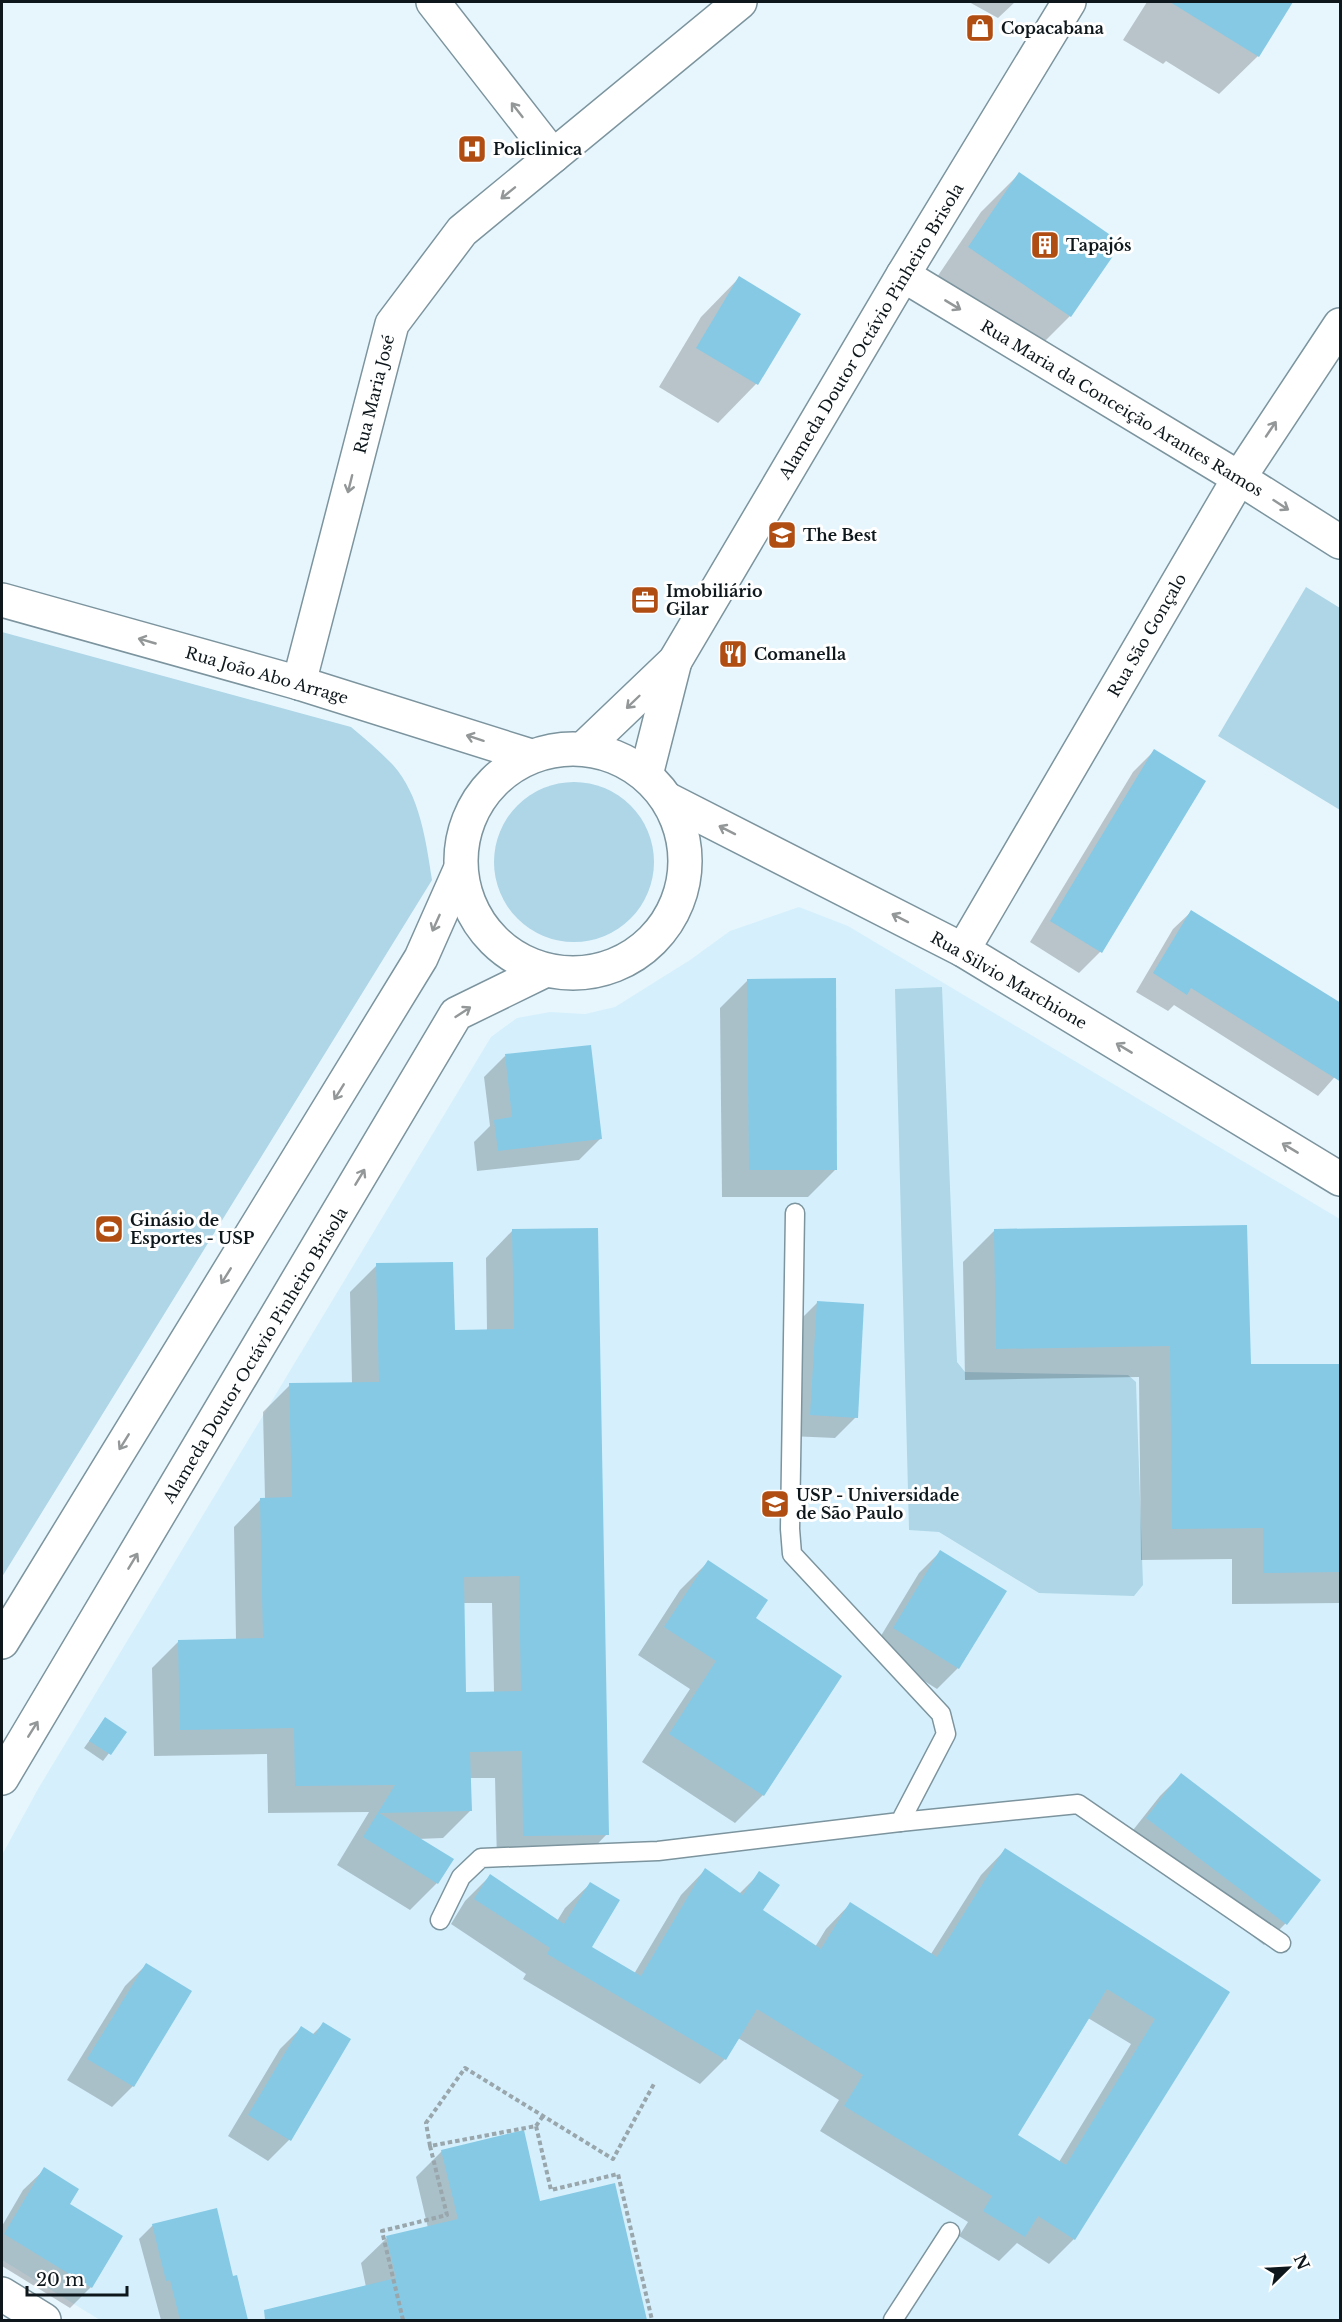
<svg xmlns="http://www.w3.org/2000/svg" width="1342" height="2322" viewBox="0 0 1342 2322" font-family="'Libre Baskerville',serif">
<style>
.built{fill:#d5f0fc}
.green{fill:#aed6e7}
.shadow{fill:#0003;fill-rule:evenodd}
.building{fill:#85c9e5;fill-rule:evenodd}
.lines{fill:none;stroke-linecap:round;stroke-linejoin:round}
.lane-casing{stroke:#7c949e;stroke-width:21}
.street-casing{stroke:#7c949e;stroke-width:36}
.secondary-casing{stroke:#7c949e;stroke-width:36}
.path{stroke:#99a6ac;stroke-width:4;stroke-dasharray:4.5 3;stroke-linecap:butt}
.lane{stroke:#fff;stroke-width:18}
.street{stroke:#fff;stroke-width:33}
.secondary{stroke:#fff;stroke-width:33}
.oneway{stroke:#939798}
.labels{text-anchor:middle;dominant-baseline:central;stroke-width:6;stroke-linejoin:round;paint-order:stroke}
.poi-label{font-size:16px;font-weight:bold;fill:#0e171b;stroke:#fff;text-anchor:start}
.street-label{font-size:16px;fill:#0e171b;stroke:#fff}
</style>
<rect width="100%" height="100%" fill="#e7f6fd"/>
<polygon class="built" points="799,907 848,926 1340,1219 1340,2320 100,2320 2,2260 2,1855 38,1789 491,1037 517,1018 550,1012 585,1014 615,1007 690,960 730,931"/>
<g class="green">
<polygon points="1306,587 1340,608 1340,810 1218,736"/>
<path d="M2,632L351,727C365,739 380,751 393,765C420,795 426,841 432,880L2,1577Z"/>
<circle cx="574" cy="862" r="80"/>
<polygon points="942,987 957,1362 965,1372 1128,1375 1136,1382 1143,1585 1134,1596 1039,1593 939,1532 909,1530 895,989"/>
</g>
<g class="shadow">
<polygon points="969,2 1015,2 998,18"/>
<polygon points="1147,2 1291,2 1258,56 1219,94 1166,61 1163,64 1123,40"/>
<polygon points="1019,174 1119,243 1070,316 1031,355 931,286 981,212"/>
<polygon points="739,278 799,314 756,384 718,423 659,387 701,317"/>
<polygon points="1154,751 1100,952 1079,973 1030,942 1133,772"/>
<polygon points="1191,912 1340,1071 1318,1096 1174,1005 1168,1011 1136,992 1173,929"/>
<polygon points="748,980 836,1169 808,1197 722,1197 720,1008"/>
<polygon points="505,1056 600,1139 579,1160 477,1171 474,1142 490,1126 484,1077"/>
<path d="M513,1230L607,1834L580,1862L497,1863L495,1778H469L470,1811L443,1838L418,1839L437,1883L410,1910L337,1865L369,1812L268,1813L267,1754L154,1756L152,1668L179,1641L236,1640L234,1527L261,1499H265L263,1412L290,1385L352,1384L350,1292L377,1265L453,1332L487,1331L486,1258ZM463,1603H492L494,1693L465,1694Z"/>
<polygon points="994,1231 1249,1366 1340,1365 1340,1603 1232,1604 1232,1559 1141,1560 1139,1377 965,1380 963,1262"/>
<polygon points="817,1303 856,1417 835,1438 789,1436 796,1324"/>
<polygon points="940,1552 958,1668 937,1689 873,1649 919,1573"/>
<polygon points="708,1562 754,1619 840,1676 763,1795 735,1823 642,1762 690,1689 638,1655 680,1590"/>
<polygon points="105,1719 125,1732 103,1761 84,1748"/>
<polygon points="1181,1775 1319,1880 1285,1924 1264,1945 1126,1839 1160,1796"/>
<path d="M1005,1850L1228,1993L1074,2239L1049,2264L1017,2243L999,2261L959,2236L968,2222L820,2131L839,2100L738,2038L725,2059L700,2084L523,1979L526,1974L451,1924L465,1901L490,1876L557,1921L565,1908L590,1884V1947L634,1974L681,1895L705,1870L739,1894L760,1873L761,1911L815,1947L826,1929L850,1904L931,1954L981,1875ZM1088,2018L1131,2044L1059,2162L1016,2135Z"/>
<polygon points="146,1965 190,1992 133,2086 112,2107 67,2080 125,1986"/>
<polygon points="323,2024 289,2140 268,2161 228,2136 280,2049 301,2028 312,2035"/>
<polygon points="442,2151 539,2202 614,2185 645,2320 276,2320 291,2305 366,2287 361,2263 387,2238 428,2228 416,2177"/>
<polygon points="45,2169 68,2204 91,2287 70,2308 2,2266 2,2226 23,2190"/>
<polygon points="153,2225 232,2278 236,2277 246,2320 161,2320 139,2239"/>
</g>
<g class="building">
<polygon points="1170,2 1293,2 1259,57"/>
<polygon points="1019,172 1122,243 1071,317 968,247"/>
<polygon points="739,276 801,314 758,385 696,348"/>
<polygon points="1154,749 1206,781 1102,953 1050,921"/>
<polygon points="1191,910 1341,1003 1341,1082 1191,988 1187,995 1153,973"/>
<polygon points="836,978 837,1170 749,1170 747,979"/>
<polygon points="591,1045 602,1139 498,1151 494,1120 512,1117 505,1054"/>
<polygon points="1247,1225 1251,1364 1341,1364 1341,1572 1263,1573 1263,1528 1172,1529 1170,1346 996,1349 994,1229"/>
<path d="M598,1228L609,1835L523,1836L522,1751L470,1752L472,1811L379,1813L454,1859L438,1884L363,1837L395,1785L295,1786L294,1728L180,1730L178,1640L263,1638L260,1498L292,1497L289,1383L379,1382L376,1263L453,1262L455,1330L514,1329L512,1229ZM519,1576L521,1691L466,1692L464,1577Z"/>
<polygon points="817,1301 864,1304 858,1418 810,1415"/>
<polygon points="940,1550 1007,1591 959,1669 893,1628"/>
<polygon points="708,1560 768,1600 756,1618 842,1676 764,1796 669,1734 716,1661 664,1627"/>
<polygon points="105,1717 127,1732 111,1755 89,1741"/>
<polygon points="1181,1773 1321,1880 1287,1925 1146,1818"/>
<path d="M1005,1848L1230,1992L1075,2240L1038,2216L1025,2237L983,2211L992,2196L844,2106L863,2075L757,2009L726,2060L547,1954L550,1948L474,1899L490,1874L564,1924L590,1882L620,1900L592,1947L641,1976L705,1868L743,1895L759,1871L780,1885L763,1910L821,1949L850,1902L937,1957ZM1107,1989L1155,2019L1066,2165L1018,2135Z"/>
<polygon points="146,1963 192,1991 134,2087 87,2059"/>
<polygon points="323,2022 351,2039 291,2141 248,2115 301,2026 315,2035"/>
<polygon points="524,2130 540,2201 615,2183 647,2320 265,2320 264,2310 396,2278 386,2236 458,2219 441,2150"/>
<polygon points="44,2167 79,2189 70,2204 123,2236 92,2288 4,2234"/>
<polygon points="217,2208 233,2276 237,2275 248,2320 180,2320 170,2280 166,2281 152,2224"/>
</g>
<g class="lines">
<g class="lane-casing">
<g id="lane">
<polyline points="900,1822 1078,1804 1281,1943"/>
<polyline points="440,1920 461,1877 481,1858 658,1851 900,1822 946,1734 941,1714 792,1554 790,1529 795,1213"/>
<polyline points="893,2320 950,2232"/>
</g>
</g>
<g class="street-casing">
<g id="street">
<polyline points="433,2 553,156"/>
<polyline points="903,275 1239,478 1340,542"/>
<polyline points="299,683 392,324 462,231 740,2"/>
<polyline points="963,950 1239,478 1340,325"/>
</g>
</g>
<g class="secondary-casing">
<g id="secondary">
<polyline points="2,600 299,683 531,756"/>
<polyline points="584,748 675,661 903,275 1069,2"/>
<circle cx="573" cy="861" r="112"/>
<polyline points="646,775 675,661"/>
<polyline points="667,799 963,950 1340,1179"/>
<polyline points="2,1642 421,958 460,870"/>
<polyline points="2,1778 456,1014 544,971"/>
<polyline points="2,2294 44,2320"/>
</g>
</g>
<g class="path">
<polyline points="536,2126 543,2116"/>
<polyline points="430,2146 426,2123 465,2068 613,2159 655,2082"/>
<polyline points="403,2320 382,2231 447,2215 430,2146 536,2126 551,2190 618,2174 652,2320"/>
</g>
<use href="#lane" class="lane"/>
<use href="#street" class="street"/>
<use href="#secondary" class="secondary"/>
</g>
<defs><path id="oneway-shaft" d="M-6 0H5M1.5-3L5.5 0L1.5 3" fill="none" stroke-width="1.6" stroke-linecap="round" stroke-linejoin="round" transform="scale(1.5)"/></defs>
<g class="oneway">
<use href="#oneway-shaft" transform="translate(517 110) rotate(-128)"/>
<use href="#oneway-shaft" transform="translate(508 193) rotate(141)"/>
<use href="#oneway-shaft" transform="translate(953 305) rotate(31)"/>
<use href="#oneway-shaft" transform="translate(1271 429) rotate(-56)"/>
<use href="#oneway-shaft" transform="translate(350 484) rotate(104)"/>
<use href="#oneway-shaft" transform="translate(1281 505) rotate(33)"/>
<use href="#oneway-shaft" transform="translate(147 641) rotate(-164)"/>
<use href="#oneway-shaft" transform="translate(633 702) rotate(136)"/>
<use href="#oneway-shaft" transform="translate(475 738) rotate(-162)"/>
<use href="#oneway-shaft" transform="translate(727 830) rotate(-153)"/>
<use href="#oneway-shaft" transform="translate(900 918) rotate(-153)"/>
<use href="#oneway-shaft" transform="translate(436 923) rotate(114)"/>
<use href="#oneway-shaft" transform="translate(463 1012) rotate(-33)"/>
<use href="#oneway-shaft" transform="translate(1124 1048) rotate(-149)"/>
<use href="#oneway-shaft" transform="translate(339 1092) rotate(122)"/>
<use href="#oneway-shaft" transform="translate(1290 1148) rotate(-149)"/>
<use href="#oneway-shaft" transform="translate(360 1177) rotate(-59)"/>
<use href="#oneway-shaft" transform="translate(226 1276) rotate(122)"/>
<use href="#oneway-shaft" transform="translate(124 1442) rotate(122)"/>
<use href="#oneway-shaft" transform="translate(133 1561) rotate(-59)"/>
<use href="#oneway-shaft" transform="translate(33 1729) rotate(-58)"/>
</g>
<defs>
<g id="shop-square" transform="scale(1.5)"><rect x="-9" y="-9" width="18" height="18" rx="4" fill="#af4d12" stroke="#fff"/><path d="M-5-2.5h2.3a2.7 3.5 0 0 1 5.4 0H5L5.5 6h-11ZM-1.5-2.5h3a1.5 2.3 0 0 0-3 0Z" fill="#fff"/></g>
<g id="hospital-square" transform="scale(1.5)"><rect x="-9" y="-9" width="18" height="18" rx="4" fill="#af4d12" stroke="#fff"/><path d="M-5-5h3v3.5h4V-5h3V5h-3V1.5h-4V5h-3Z" fill="#fff"/></g>
<g id="building-square" transform="scale(1.5)"><rect x="-9" y="-9" width="18" height="18" rx="4" fill="#af4d12" stroke="#fff"/><path d="M-4-6H4V6H1V3H-1V6H-4ZM-2.5-4.3h1.7v1.8h-1.7ZM.8-4.3h1.7v1.8H.8ZM-2.5-1h1.7V.8h-1.7ZM.8-1h1.7V.8H.8Z" fill="#fff"/></g>
<g id="school-square" transform="scale(1.5)"><rect x="-9" y="-9" width="18" height="18" rx="4" fill="#af4d12" stroke="#fff"/><path d="M0-5L7-2L0 1L-7-2ZM-4 1L0 2.5L4 1V4Q0 6-4 4Z" fill="#fff"/></g>
<g id="office-square" transform="scale(1.5)"><rect x="-9" y="-9" width="18" height="18" rx="4" fill="#af4d12" stroke="#fff"/><path d="M-6-3h4V-5.5h4V-3h4V5H-6ZM-1-4.5V-3h2v-1.5ZM-6 0V1H6V0Z" fill="#fff"/></g>
<g id="restaurant-square" transform="scale(1.5)"><rect x="-9" y="-9" width="18" height="18" rx="4" fill="#af4d12" stroke="#fff"/><path d="M-5-6h1v4h1v-4h1v4h1v-4h1v5L-1.5 .5V6h-2V.5L-5-1ZM5-6V6H3V1.5H1.5Q1.5-4 5-6Z" fill="#fff"/></g>
<g id="stadium-square" transform="scale(1.5)"><rect x="-9" y="-9" width="18" height="18" rx="4" fill="#af4d12" stroke="#fff"/><path d="M0-5a6.5 5 0 1 0 0 10a6.5 5 0 1 0 0-10ZM-3.5-1.8h7v3.6h-7Z" fill="#fff"/></g>
<g id="university-square" transform="scale(1.5)"><rect x="-9" y="-9" width="18" height="18" rx="4" fill="#af4d12" stroke="#fff"/><path d="M0-5L7-2L0 1L-7-2ZM-4 1L0 2.5L4 1V4Q0 6-4 4Z" fill="#fff"/></g>
</defs>
<g fill-rule="evenodd">
<use href="#shop-square" x="980" y="28"/>
<use href="#hospital-square" x="472" y="149"/>
<use href="#building-square" x="1045" y="245"/>
<use href="#school-square" x="782" y="535"/>
<use href="#office-square" x="645" y="600"/>
<use href="#restaurant-square" x="733" y="654"/>
<use href="#stadium-square" x="109" y="1229"/>
<use href="#university-square" x="775" y="1504"/>
</g>
<g class="labels">
<g class="poi-label">
<text x="1001" y="28">Copacabana</text>
<text x="493" y="149">Policlinica</text>
<text x="1066" y="245">Tapajós</text>
<text x="803" y="535">The Best</text>
<text x="666" y="591">Imobiliário<tspan x="666" dy="18">Gilar</tspan></text>
<text x="754" y="654">Comanella</text>
<text x="130" y="1220">Ginásio de<tspan x="130" dy="18">Esportes - USP</tspan></text>
<text x="796" y="1495">USP - Universidade<tspan x="796" dy="18">de São Paulo</tspan></text>
</g>
<g class="street-label">
<text transform="translate(871 331) rotate(-59)">Alameda Doutor Octávio Pinheiro Brisola</text>
<text transform="translate(374 394) rotate(-76)">Rua Maria José</text>
<text transform="translate(1122 408) rotate(31)">Rua Maria da Conceição Arantes Ramos</text>
<text transform="translate(1147 635) rotate(-60)">Rua São Gonçalo</text>
<text transform="translate(267 675) rotate(16)">Rua João Abo Arrage</text>
<text transform="translate(1009 980) rotate(30)">Rua Silvio Marchione</text>
<text transform="translate(255 1355) rotate(-59)">Alameda Doutor Octávio Pinheiro Brisola</text>
</g>
</g>
<rect width="1342" height="2322" fill="none" stroke="#0e171b" stroke-width="6"/>
<g transform="translate(1288 2268) rotate(66)" stroke="#ffffff" stroke-width="4.5" paint-order="stroke">
<path d="M0-4.5L10 22L0 15L-10 22Z" fill="#0e171b"/>
<text y="-9" font-size="16" font-weight="bold" text-anchor="middle" fill="#0e171b">N</text>
</g>
<path d="M27 2286v9h100v-9" fill="none" stroke="#0e171b" stroke-width="3"/>
<text x="36" y="2286" font-size="18" fill="#0e171b" stroke="#ffffff" stroke-width="4.5" paint-order="stroke">20 m</text>
</svg>
